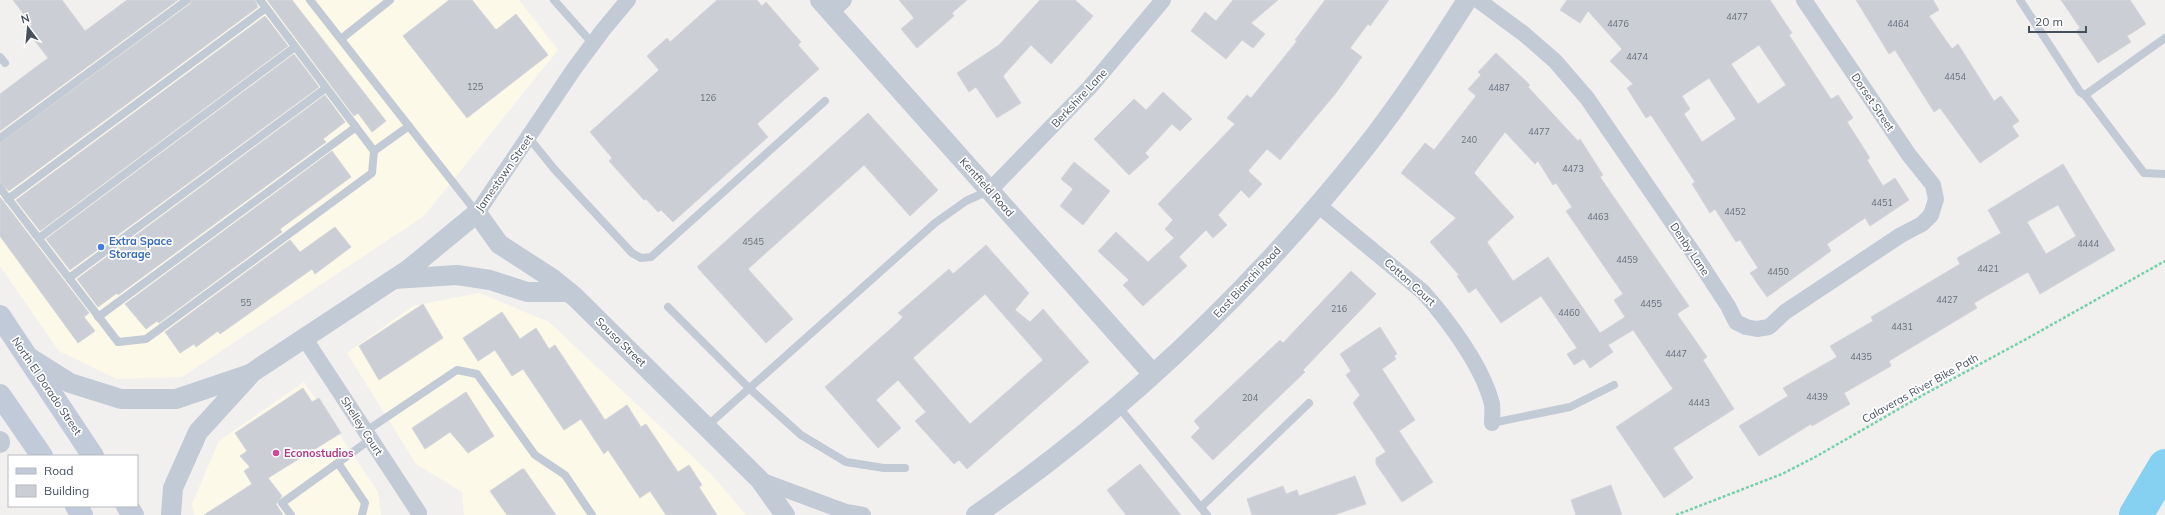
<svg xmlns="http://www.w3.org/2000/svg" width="2165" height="515" viewBox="0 0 2165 515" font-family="Mulish,sans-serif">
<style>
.commercial{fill:#fdf9e8}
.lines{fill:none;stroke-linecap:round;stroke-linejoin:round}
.river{stroke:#86d1f1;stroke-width:34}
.building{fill:#cbced5;stroke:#d3d5db;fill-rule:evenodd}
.path{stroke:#72d2ab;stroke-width:2.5;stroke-dasharray:3 2;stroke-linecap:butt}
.service{stroke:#c2cad5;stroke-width:8}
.minor{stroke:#c2cad5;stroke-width:16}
.tertiary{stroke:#c2cad5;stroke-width:20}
.secondary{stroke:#c1cad9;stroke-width:22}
.shop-dot{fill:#3f7fe0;stroke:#fff;stroke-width:1.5}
.hotel-dot{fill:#d1479c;stroke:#fff;stroke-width:1.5}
.labels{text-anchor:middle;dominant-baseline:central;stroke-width:3.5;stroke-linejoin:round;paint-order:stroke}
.number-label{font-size:9px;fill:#67707c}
.street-label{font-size:11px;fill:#46515e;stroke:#fff}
.shop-label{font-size:11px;font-weight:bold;fill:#366cbe;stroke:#fff;text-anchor:start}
.hotel-label{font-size:11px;font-weight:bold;fill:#b23c85;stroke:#fff;text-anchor:start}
</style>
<rect width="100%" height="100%" fill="#f2f0ef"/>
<g class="commercial">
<polygon points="126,0 519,0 558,50 424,216 182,377 117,379 59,351 0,266 0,94"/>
<polygon points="479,293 549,322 712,475 746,515 464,515 462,492 416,464 347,353 413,306"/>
<polygon points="304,382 378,492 381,515 194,515 192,504 219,441"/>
</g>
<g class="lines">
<polyline class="river" points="2136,515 2165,466"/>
</g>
<g class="building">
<polygon points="13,0 62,0 85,31 127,0 178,0 0,131 0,94 48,58 26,29 32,25"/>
<polygon points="192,0 255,0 258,7 9,191 0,183 0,143 190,4"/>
<polygon points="267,0 292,0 386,121 372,132 358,113 354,116"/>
<polygon points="449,0 472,0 496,30 516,14 548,55 467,118 403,36"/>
<polygon points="717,0 757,0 762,6 766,2 801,42 798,45 819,69 757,124 768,137 673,222 661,210 658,212 646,199 644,200 609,161 612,158 590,132 659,70 647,56 667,38 670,42"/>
<polygon points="899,0 967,0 952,13 954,16 917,48 901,29 914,18"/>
<polygon points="1040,0 1075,0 1093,16 1051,64 1031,45 1003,76 1021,103 997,118 976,87 969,92 957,73 999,45"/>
<polygon points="1233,0 1278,0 1251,23 1265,34 1253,48 1242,40 1226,59 1191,31 1205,12 1216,21"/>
<polygon points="1325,0 1389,0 1370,26 1368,24 1350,48 1362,57 1336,93 1280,160 1267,149 1248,171 1262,184 1249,198 1241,190 1218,215 1227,225 1213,238 1206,230 1179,257 1187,266 1143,306 1123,285 1129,280 1098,251 1116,232 1148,262 1174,238 1165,229 1173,220 1158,204 1235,124 1227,118 1247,95 1251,98 1297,41 1295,40"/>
<path d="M1567,0H1770L1792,33L1789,35L1831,99L1838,95L1853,118L1847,122L1870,158L1867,160L1883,186L1895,178L1909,200L1870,226L1865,218L1827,244L1831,251L1767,297L1750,273L1758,268L1740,240L1736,242L1715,209L1710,213L1692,184L1695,182L1651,115L1646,118L1627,88L1633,84L1610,61L1622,49L1588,11L1580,23L1560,10ZM1759,45L1786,85L1758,104L1731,64ZM1709,78L1736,119L1702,142L1684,114L1690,109L1682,96Z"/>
<polygon points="1856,0 1933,0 1939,10 1929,16 1952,49 1958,44 1994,101 2001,96 2019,121 2012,126 2019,136 1980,163 1940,108 1934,112 1895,50 1889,54"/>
<polygon points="2061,0 2130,0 2146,24 2127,36 2131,42 2098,63 2076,31 2080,28"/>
<polygon points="265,16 288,46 40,231 16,200"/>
<path d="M1496,53L1530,85L1528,87L1578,141L1580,139L1603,175L1600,177L1689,306L1677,314L1707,357L1703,360L1734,409L1673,448L1693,478L1664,498L1616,427L1673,389L1633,330L1608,345L1613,352L1590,368L1584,359L1574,365L1567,354L1577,348L1541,296L1501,323L1476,288L1469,293L1457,276L1459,275L1430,242L1456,218L1401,173L1425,143L1434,150L1476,96L1468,89L1481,75L1478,72ZM1505,132L1535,164L1538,161L1553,185L1556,183L1572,207L1566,211L1623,294L1614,300L1625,317L1600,333L1548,257L1513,281L1487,242L1514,217L1474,173Z"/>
<polygon points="294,54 319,87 70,270 46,239"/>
<polygon points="1163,92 1192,119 1180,131 1172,124 1145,153 1149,157 1129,175 1094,139 1134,99 1146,110"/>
<polygon points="325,95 345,122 323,139 326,142 118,295 117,293 98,307 77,279"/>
<polygon points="868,113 938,190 910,216 864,165 748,269 793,319 766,343 697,267"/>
<polygon points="332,151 351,177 280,229 282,232 159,323 157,321 146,329 125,304"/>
<polygon points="1074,162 1110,191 1083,225 1060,206 1073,189 1061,179"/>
<path d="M2063,164L2115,250L2040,294L2028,272L1974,303L1977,308L1889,361L1891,366L1844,393L1850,404L1812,426L1811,424L1759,456L1739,426L1788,396L1783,388L1837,357L1830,346L1873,321L1871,317L1960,264L1957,258L2001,233L1988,210ZM2058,205L2076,236L2046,254L2027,222Z"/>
<polygon points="0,197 89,313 84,317 95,331 78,343 0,236"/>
<polygon points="335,227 351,247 315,274 312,269 220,334 218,331 196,347 194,344 180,353 165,332 290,240 300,252"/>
<path d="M986,245L1029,293L1015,310L1030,322L1043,309L1089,362L967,469L959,460L954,464L915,421L926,412L898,380L876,400L901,428L878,448L825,387L896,324L903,317L898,313L949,269L953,274ZM985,294L1043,360L970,424L913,358Z"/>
<polygon points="1351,271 1376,294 1303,370 1305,372 1213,460 1191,437 1200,428 1194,421 1280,340 1283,343"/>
<polygon points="423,304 443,338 379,380 359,346"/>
<polygon points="502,312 520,339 536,328 549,349 555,345 605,420 627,405 641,427 646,424 678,472 689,465 702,485 699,487 717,515 666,515 650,491 640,498 608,450 604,454 581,419 564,430 523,369 512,376 495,350 478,361 463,338"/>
<polygon points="1380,327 1397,354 1394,356 1396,359 1382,369 1415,420 1399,431 1433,482 1402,502 1376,464 1376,458 1386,452 1353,403 1360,395 1346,375 1351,371 1340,354"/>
<polygon points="303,388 312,402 319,398 341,433 268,478 282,496 276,504 283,515 204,515 252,484 244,471 250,467 240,456 247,451 235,433"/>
<polygon points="466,392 494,436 468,453 450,432 425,449 412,428"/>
<polygon points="1140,464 1181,515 1126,515 1107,490"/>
<polygon points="522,469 524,469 556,515 507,515 490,491"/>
<polygon points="1355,476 1366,504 1334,515 1252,515 1247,499 1283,486 1286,494 1297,490 1299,496"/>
<polygon points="1611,485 1622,515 1576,515 1571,500"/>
</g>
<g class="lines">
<polyline class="path" points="1676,515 1782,474 1817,456 1923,395 2028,338 2165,261"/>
<g class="service">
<polyline points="310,0 477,213"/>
<polyline points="554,0 593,44"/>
<polyline points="2020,0 2080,92 2085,95 2165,38"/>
<polyline points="341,39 390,0"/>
<polyline points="0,57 5,63"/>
<polyline points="2085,95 2144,173 2165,174"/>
<polyline points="0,138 187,0"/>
<polyline points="529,138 555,170 632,253 641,258 651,257 825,101"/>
<polyline points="374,151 409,126"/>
<polyline points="0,188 118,342 146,339 372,173 374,151 260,0"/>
<polyline points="8,199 266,8"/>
<polyline points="39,238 295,47"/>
<polyline points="69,278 326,88"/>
<polyline points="668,307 750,389 801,435 846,462 884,468 905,468"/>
<polyline points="98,317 356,127"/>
<polyline points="1118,406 1207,515"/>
<polyline points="1492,423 1570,407 1614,385"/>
<polyline points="707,426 935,223 966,201 990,190"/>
<polyline points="366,431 457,370 477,374 535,455 565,475 592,515"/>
<polyline points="338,463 365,503 362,515"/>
<polyline points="1201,507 1309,403"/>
<polyline points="291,515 282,503 371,439"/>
</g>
<g class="minor">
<polyline points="1478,0 1524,34 1555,61 1587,98 1696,257 1728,306 1736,322 1746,327 1757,329 1769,327 1785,312 1901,235 1922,224 1931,215 1936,199 1933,185 1909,155 1804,0"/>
<polyline points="831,12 844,0"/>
<polyline points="990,190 1090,87 1163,0"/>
<path d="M1318,205L1423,292C1448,320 1483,367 1492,404C1493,410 1492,417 1492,423"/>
<polyline points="477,213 574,69 603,30 628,0"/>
<polyline points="305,339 419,513"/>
<polyline points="760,480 846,512 863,515"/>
</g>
<g class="tertiary">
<polyline points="820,0 1153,374"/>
<polyline points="394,279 457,275 490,280 527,292 569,292"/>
<polyline points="27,356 70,383 121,399 176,399 250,374 409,269 477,213 499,244 553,279 575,297 760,480 785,515"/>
<polyline points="0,441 0,443"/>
<polyline points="171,515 173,488 198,432 249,376"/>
<path d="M976,515C1123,413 1254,288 1365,148C1402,101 1435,50 1467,0"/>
</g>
<g class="secondary">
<polyline points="0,316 93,456"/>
<polyline points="0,395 42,456"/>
<polyline points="76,506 82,515"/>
<polyline points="127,506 133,515"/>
</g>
</g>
<circle class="shop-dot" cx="101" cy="247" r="4"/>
<circle class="hotel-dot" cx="276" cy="453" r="4"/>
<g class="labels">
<g class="number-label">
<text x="1737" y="16">4477</text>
<text x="1618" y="23">4476</text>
<text x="1898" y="23">4464</text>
<text x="1637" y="56">4474</text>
<text x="1955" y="76">4454</text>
<text x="475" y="86">125</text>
<text x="1499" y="87">4487</text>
<text x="708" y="97">126</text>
<text x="1539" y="131">4477</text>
<text x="1469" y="139">240</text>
<text x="1573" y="168">4473</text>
<text x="1882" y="202">4451</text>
<text x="1735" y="211">4452</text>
<text x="1598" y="216">4463</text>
<text x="753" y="241">4545</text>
<text x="2088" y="243">4444</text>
<text x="1627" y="259">4459</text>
<text x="1988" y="268">4421</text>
<text x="1778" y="271">4450</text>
<text x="1947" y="299">4427</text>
<text x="246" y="302">55</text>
<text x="1651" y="303">4455</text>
<text x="1339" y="308">216</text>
<text x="1569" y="312">4460</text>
<text x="1902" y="326">4431</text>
<text x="1676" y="353">4447</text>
<text x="1861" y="356">4435</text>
<text x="1817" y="396">4439</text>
<text x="1250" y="397">204</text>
<text x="1699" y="402">4443</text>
</g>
<g class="street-label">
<text transform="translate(1079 98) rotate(-47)">Berkshire Lane</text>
<text transform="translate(1873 102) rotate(56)">Dorset Street</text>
<text transform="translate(504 173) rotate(-55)">Jamestown Street</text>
<text transform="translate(987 187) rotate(48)">Kentfield Road</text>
<text transform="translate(1690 249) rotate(56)">Denby Lane</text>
<text transform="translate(1247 282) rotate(-47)">East Bianchi Road</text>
<text transform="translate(1410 282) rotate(42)">Cotton Court</text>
<text transform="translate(621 342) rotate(44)">Sousa Street</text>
<text transform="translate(47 386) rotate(56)">North El Dorado Street</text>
<text transform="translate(1920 388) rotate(-29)">Calaveras River Bike Path</text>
<text transform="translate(362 426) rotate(57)">Shelley Court</text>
</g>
<g class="shop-label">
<text x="109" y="241">Extra Space<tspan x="109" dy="13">Storage</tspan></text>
</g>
<g class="hotel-label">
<text x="284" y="453">Econostudios</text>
</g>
</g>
<rect x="8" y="455" width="130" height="52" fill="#ffffff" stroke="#b5b9bf"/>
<rect x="16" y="468" width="20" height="6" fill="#c1cad9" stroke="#b5b9bf"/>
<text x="44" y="475" font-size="12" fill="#46515e">Road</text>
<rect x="16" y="485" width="20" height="12" fill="#cbced5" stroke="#b5b9bf"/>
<text x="44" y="495" font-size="12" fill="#46515e">Building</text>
<g transform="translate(28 28) rotate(344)" stroke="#ffffff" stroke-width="3" paint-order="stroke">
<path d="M0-3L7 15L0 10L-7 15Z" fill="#46515e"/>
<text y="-6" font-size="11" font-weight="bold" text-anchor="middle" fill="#46515e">N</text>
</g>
<path d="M2029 26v6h57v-6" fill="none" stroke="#46515e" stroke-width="2"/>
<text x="2035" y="26" font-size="12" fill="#46515e" stroke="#ffffff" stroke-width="3" paint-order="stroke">20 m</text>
</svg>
